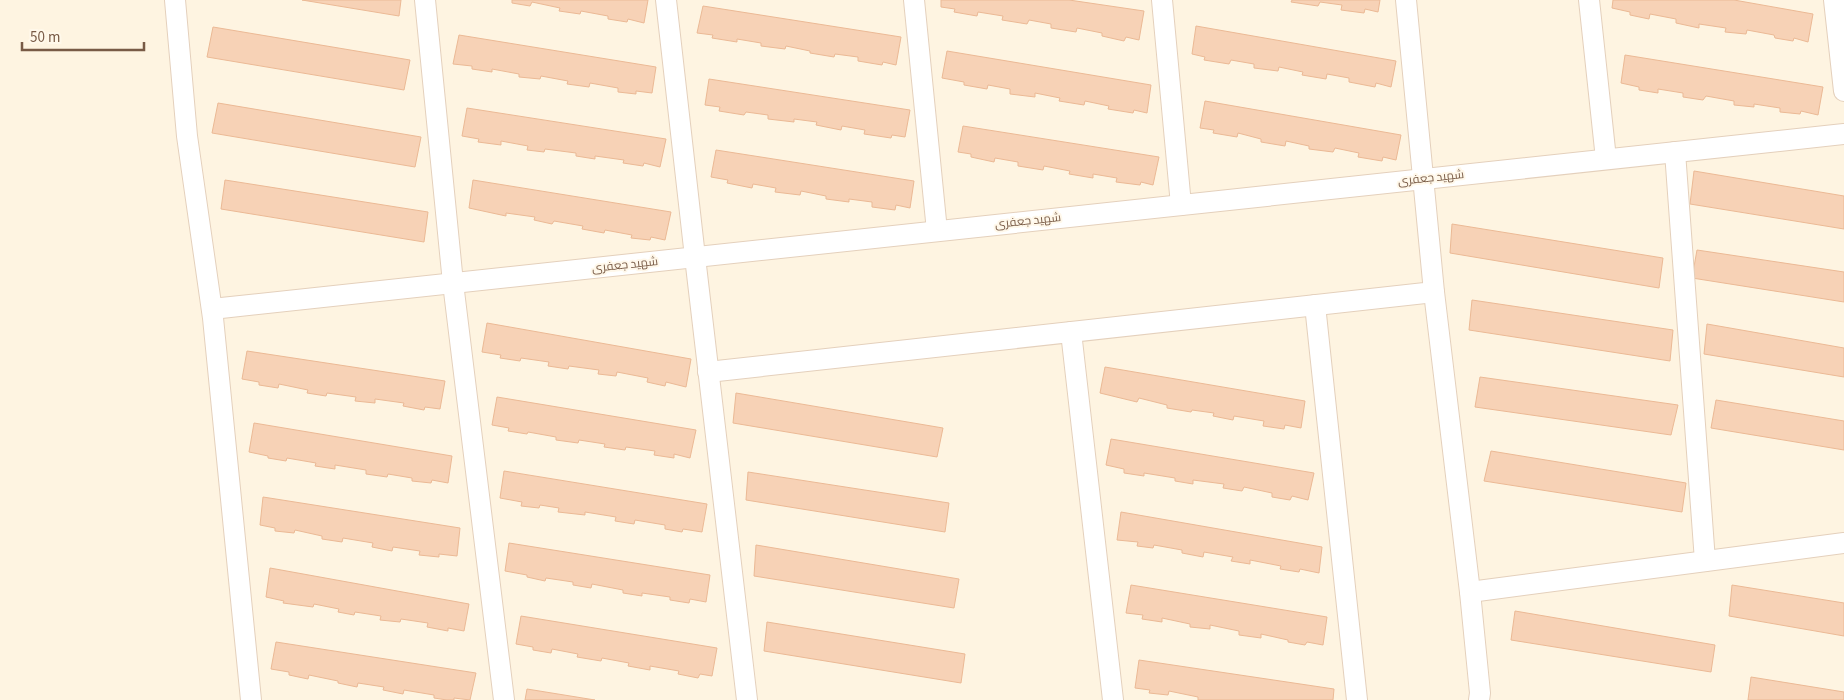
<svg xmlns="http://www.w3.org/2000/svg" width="1844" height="700" viewBox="0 0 1844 700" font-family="'Source Sans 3',Cairo,sans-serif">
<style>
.building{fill:#f7d2b6;stroke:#ebb995}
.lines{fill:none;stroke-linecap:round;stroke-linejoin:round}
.street-casing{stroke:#e4d0bc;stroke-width:22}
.street{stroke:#fff;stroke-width:20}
.labels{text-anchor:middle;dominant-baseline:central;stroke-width:4;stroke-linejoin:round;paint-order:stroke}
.street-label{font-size:12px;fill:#785a45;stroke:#fff8ea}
</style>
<rect width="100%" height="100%" fill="#fef4e1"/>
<g class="building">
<polygon points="302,0 401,0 399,16"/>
<polygon points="512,0 648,0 644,23 628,19 627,22 608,19 608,16 581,11 580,14 559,11 560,8 532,2 530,6 512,3"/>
<polygon points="941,0 1069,0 1144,11 1139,40 1126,37 1124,41 1102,36 1102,33 1077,28 1076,32 1051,28 1051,24 1029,20 1027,24 1002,20 1003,16 978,12 977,16 954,12 955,9 941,7"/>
<polygon points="1292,0 1380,0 1378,12 1365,9 1364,13 1341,10 1342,5 1320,2 1318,6 1291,2"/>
<polygon points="1613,0 1734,0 1813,14 1808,42 1794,38 1793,41 1775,38 1774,35 1747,30 1746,34 1725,32 1726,28 1699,24 1699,28 1676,23 1676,19 1650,14 1649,19 1630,15 1630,12 1612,8"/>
<polygon points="703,6 901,37 896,65 883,62 882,65 858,61 858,57 835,54 834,57 810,53 810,51 786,46 785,49 761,46 761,43 737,39 737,42 712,38 713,35 697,33"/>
<polygon points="1196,26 1396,61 1391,87 1376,83 1375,87 1349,82 1349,78 1327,74 1326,79 1302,75 1303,72 1279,67 1278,71 1254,68 1254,64 1231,60 1229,64 1204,60 1205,57 1192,54"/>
<polygon points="213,27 410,60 404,90 207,57"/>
<polygon points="459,35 656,67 652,93 636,91 636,94 618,92 618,88 590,83 589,87 567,84 568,81 541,76 540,79 519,77 519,74 492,69 492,72 472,69 472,66 453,64"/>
<polygon points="947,51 1151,85 1147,113 1134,110 1133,113 1108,109 1109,106 1085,101 1084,105 1059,101 1060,98 1035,93 1035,97 1010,94 1010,89 988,85 987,89 964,85 964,82 942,78"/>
<polygon points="1625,55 1823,87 1818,115 1801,111 1800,114 1780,112 1780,108 1754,104 1754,107 1734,105 1734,101 1706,96 1703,100 1683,97 1683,93 1658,89 1658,93 1639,90 1639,87 1621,83"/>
<polygon points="709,79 910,110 905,137 892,135 891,138 864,134 865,130 842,126 841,130 816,125 817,122 794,119 794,122 768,119 768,115 746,112 744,115 719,111 720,107 705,105"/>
<polygon points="1205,101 1401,135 1396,160 1383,157 1382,161 1358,157 1359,153 1335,148 1333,152 1309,149 1309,146 1286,141 1285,146 1261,142 1261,139 1238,133 1237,137 1213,133 1214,130 1200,128"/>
<polygon points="218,103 421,137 415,167 212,133"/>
<polygon points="467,108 666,139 660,167 644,163 643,166 623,163 624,160 595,156 595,159 576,156 576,153 545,149 544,152 527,150 528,146 501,141 501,145 478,142 479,139 462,136"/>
<polygon points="963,126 1159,157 1153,185 1141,182 1140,185 1116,182 1117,178 1093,174 1093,178 1069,174 1070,171 1044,166 1043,170 1018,166 1018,162 995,158 994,162 971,157 971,154 958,152"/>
<polygon points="716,150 914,181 910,208 896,205 895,210 872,207 872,202 849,199 849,202 826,199 826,196 801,191 800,195 775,192 776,188 753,184 752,188 727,183 728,180 711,177"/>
<polygon points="1694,171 1844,196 1844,229 1690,204"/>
<polygon points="225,180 428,212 424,242 221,209"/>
<polygon points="473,180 671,212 665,240 651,237 650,240 631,238 632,235 605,230 604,233 582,229 583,226 554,221 552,224 534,220 535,217 506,213 506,216 469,208"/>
<polygon points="1452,224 1663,258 1659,288 1450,253"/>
<polygon points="1697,250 1844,272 1844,302 1692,278"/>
<polygon points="1472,300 1673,330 1670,361 1469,330"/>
<polygon points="487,323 691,359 686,387 666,382 665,386 647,382 648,378 617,372 616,376 598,374 599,370 569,366 568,369 548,366 549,362 521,358 520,361 500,358 501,355 482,352"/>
<polygon points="1707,324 1844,348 1844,377 1704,354"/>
<polygon points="247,351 445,381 440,409 425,407 424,410 403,406 404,403 375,399 375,403 355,401 356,397 327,393 326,396 307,393 308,390 279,384 278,388 259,385 259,382 242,379"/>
<polygon points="1105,367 1305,401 1301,428 1285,425 1284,429 1263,426 1264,421 1234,416 1233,420 1213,416 1214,413 1192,410 1191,412 1167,408 1167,405 1139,398 1137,402 1100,393"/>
<polygon points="1480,377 1678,405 1671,435 1475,407"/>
<polygon points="736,393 943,428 937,457 733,423"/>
<polygon points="497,397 696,430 690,458 674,454 674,458 654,455 655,451 626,447 625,450 604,447 605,444 579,440 578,443 556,440 556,437 528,432 527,434 508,431 509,428 492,425"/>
<polygon points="1716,400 1844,421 1844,450 1711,428"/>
<polygon points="254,423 452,456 448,483 432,480 431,483 412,481 412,478 388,474 387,477 366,474 366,470 335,465 335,469 315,466 316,463 287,458 286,461 268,458 268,456 249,452"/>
<polygon points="1111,439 1314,473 1308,500 1292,496 1290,500 1272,497 1272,493 1244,487 1242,491 1223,488 1224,484 1193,480 1193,484 1175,481 1175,478 1144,473 1144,476 1124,473 1124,469 1106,465"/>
<polygon points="1491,451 1686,483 1682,512 1484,481"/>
<polygon points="504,471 707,504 702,532 683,529 682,532 665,529 665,525 635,520 634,524 615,521 616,517 585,512 585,515 558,512 559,508 540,505 539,508 521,506 522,502 500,498"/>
<polygon points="748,472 949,503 945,532 746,500"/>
<polygon points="263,497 460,528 457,556 439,554 439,557 419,555 420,551 393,547 392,551 372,547 373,543 343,538 342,542 322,539 322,536 295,530 294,533 275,531 275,528 260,525"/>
<polygon points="1121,512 1322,547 1319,573 1300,569 1299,572 1280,569 1281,566 1250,560 1250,564 1231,561 1233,557 1204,552 1203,557 1182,553 1182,550 1154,545 1153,548 1137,546 1138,542 1117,540"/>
<polygon points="509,543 710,575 706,602 690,599 689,603 670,600 670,597 642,593 642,596 623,593 623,590 592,584 591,588 573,585 573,582 546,578 545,581 527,577 527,575 505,571"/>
<polygon points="756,545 959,579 954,608 754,576"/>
<polygon points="270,568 469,604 464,631 448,628 448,631 427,627 428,623 401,619 400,622 380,620 381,616 355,612 354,615 338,612 339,609 314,604 313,607 283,603 284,601 266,597"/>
<polygon points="1131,585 1327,617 1323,645 1307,642 1305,645 1288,642 1288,640 1261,634 1261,638 1239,635 1239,631 1210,625 1210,629 1190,627 1190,624 1162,618 1162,622 1142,619 1143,615 1126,613"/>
<polygon points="1732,585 1844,603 1844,636 1729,616"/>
<polygon points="1515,611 1715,645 1711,672 1511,640"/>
<polygon points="521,616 717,648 712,676 700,674 698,678 678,674 679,671 650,666 650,670 628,666 629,663 602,658 601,661 577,657 578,654 552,649 551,653 533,650 533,647 516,644"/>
<polygon points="767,622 965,654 961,683 764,651"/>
<polygon points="276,642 476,673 470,700 454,698 454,700 447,700 434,698 434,695 404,690 403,694 383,690 384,687 358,683 357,687 338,683 338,681 309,675 308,679 289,675 289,672 271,669"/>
<polygon points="1139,660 1334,689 1333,700 1198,700 1198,697 1169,691 1168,695 1149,693 1150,690 1135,688"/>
<polygon points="1751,677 1844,692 1844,700 1748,700"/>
<polygon points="527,689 595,700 525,700"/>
</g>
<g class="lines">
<g class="street-casing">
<g id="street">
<polyline points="175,0 187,136 213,318 251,700"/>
<polyline points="425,0 453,283 504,700"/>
<polyline points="666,0 695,257 747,700"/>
<polyline points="914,0 937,231"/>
<polyline points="1162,0 1181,205"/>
<polyline points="1589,0 1606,159"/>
<polyline points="1834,0 1844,91"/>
<polyline points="1675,152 1705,561"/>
<polyline points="1434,292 1470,592 1480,693 1479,700"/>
<polyline points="1315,305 1357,700"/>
<polyline points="212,309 1844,134"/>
<polyline points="1071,332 1113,700"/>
<polyline points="708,372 1434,292 1406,0"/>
<polyline points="1470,592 1844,543"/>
</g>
</g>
<use href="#street" class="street"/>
</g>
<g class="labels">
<g class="street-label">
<text transform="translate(1431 178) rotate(-6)">شهید جعفری</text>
<text transform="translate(1028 221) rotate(-6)">شهید جعفری</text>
<text transform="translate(625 265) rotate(-6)">شهید جعفری</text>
</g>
</g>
<path d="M22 42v8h122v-8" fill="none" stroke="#785a45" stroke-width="2.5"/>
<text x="30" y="42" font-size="15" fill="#785a45" stroke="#fff8ea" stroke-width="4" paint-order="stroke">50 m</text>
</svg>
